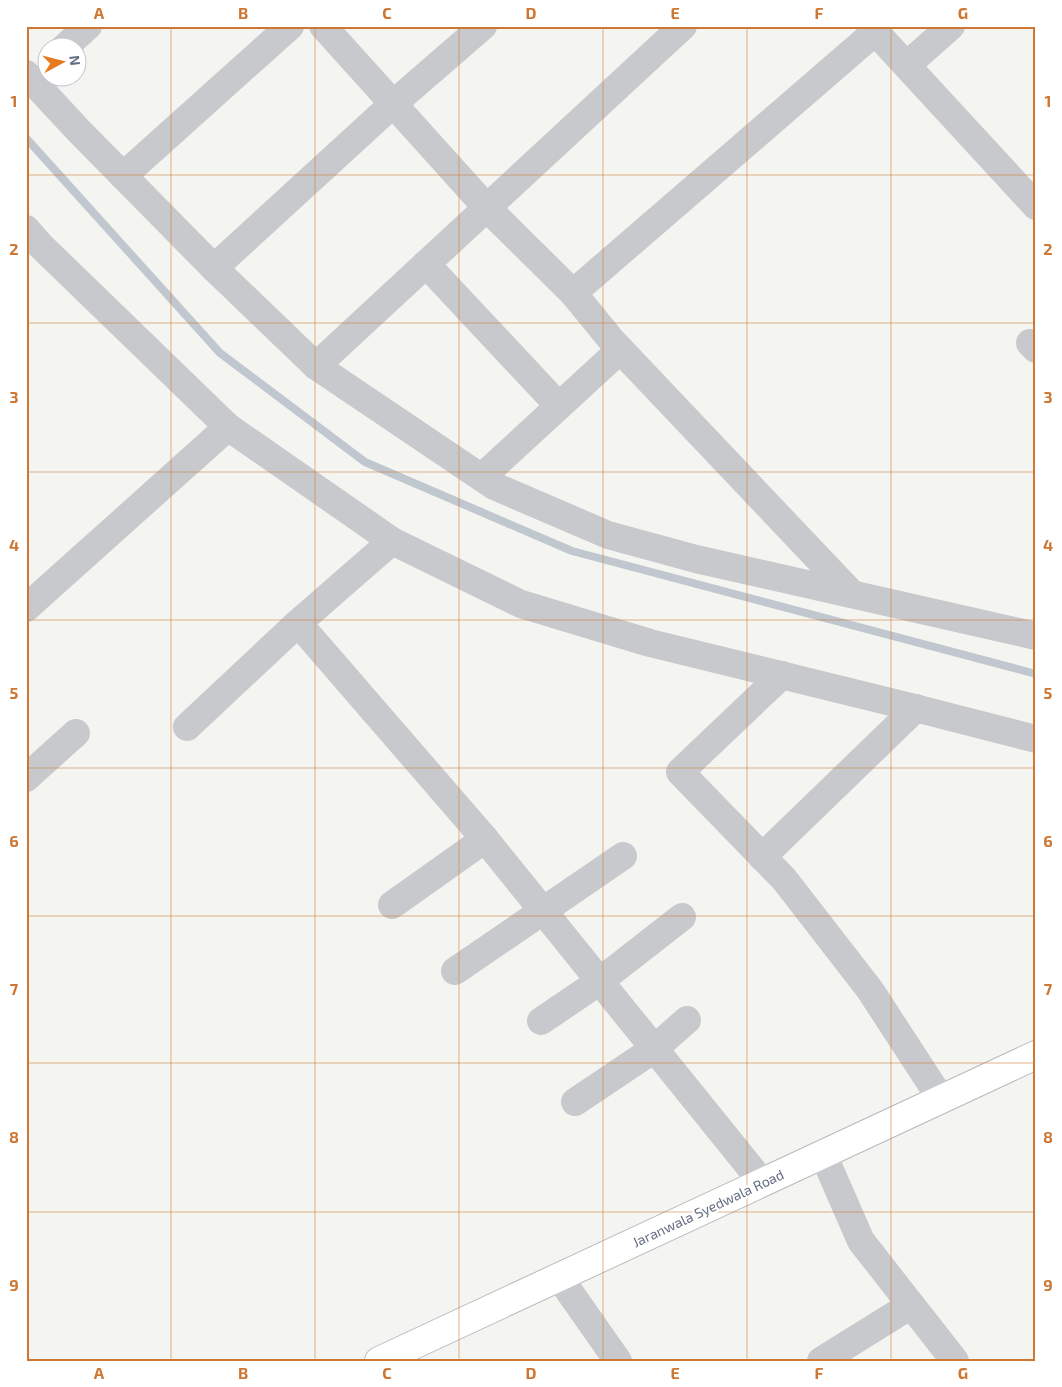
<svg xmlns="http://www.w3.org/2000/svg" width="1062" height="1387" viewBox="0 0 1062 1387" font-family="'Exo 2',sans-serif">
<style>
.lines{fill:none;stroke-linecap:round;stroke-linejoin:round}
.stream{stroke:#c0c7ce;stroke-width:8}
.major-casing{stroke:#b9bbc0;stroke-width:30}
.minor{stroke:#c7c9cd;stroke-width:28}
.major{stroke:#fff;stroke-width:28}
.grid{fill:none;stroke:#cd7732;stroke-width:1;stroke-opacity:0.55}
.labels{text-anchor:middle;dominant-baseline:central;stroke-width:5;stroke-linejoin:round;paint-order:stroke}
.street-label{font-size:14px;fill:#636d82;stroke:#fff}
.neatline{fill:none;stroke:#cd7732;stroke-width:2}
.grid-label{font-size:16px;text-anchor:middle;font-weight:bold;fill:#cd7732}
</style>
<rect width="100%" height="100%" fill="#f4f5f0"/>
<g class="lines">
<polyline class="stream" points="26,138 220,353 365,462 572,551 1036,674"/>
<g class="major-casing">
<polyline id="major" points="379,1361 1036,1055"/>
</g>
<g class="minor">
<polyline points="323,26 487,208 573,293 613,342 852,594"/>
<polyline points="870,26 1036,206"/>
<polyline points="64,48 88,26"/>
<polyline points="907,65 951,26"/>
<polyline points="26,74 78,130 214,268 316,366 494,486 608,535 696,559 1036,636"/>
<polyline points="123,176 290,26"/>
<polyline points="26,229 41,246 228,427 392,541 521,604 650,643 907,706 1036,739"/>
<polyline points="426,264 559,406"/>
<polyline points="214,268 393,104 483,26"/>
<polyline points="573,293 875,32"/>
<polyline points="1030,343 1036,349"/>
<polyline points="316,366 683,26"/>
<polyline points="482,477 620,350"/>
<polyline points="26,608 228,427"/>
<polyline points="298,623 485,839 762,1182"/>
<polyline points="782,675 680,772 784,879 870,990 941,1099"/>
<polyline points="187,727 298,623 392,541"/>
<polyline points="26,778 76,733"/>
<polyline points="762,857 916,708"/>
<polyline points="392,905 485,839"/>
<polyline points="455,971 623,856"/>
<polyline points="541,1021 600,981 682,917"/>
<polyline points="575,1102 654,1049 687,1020"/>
<polyline points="823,1154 861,1241 955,1361"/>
<polyline points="559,1277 618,1361"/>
<polyline points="821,1361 911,1305"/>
</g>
<use href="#major" class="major"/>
</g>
<path class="grid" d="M171,26V1361M315,26V1361M459,26V1361M603,26V1361M747,26V1361M891,26V1361M26,175H1036M26,323H1036M26,472H1036M26,620H1036M26,768H1036M26,916H1036M26,1063H1036M26,1212H1036"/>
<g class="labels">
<g class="street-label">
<text transform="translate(708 1208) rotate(-25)">Jaranwala Syedwala Road</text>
</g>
</g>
<rect width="1062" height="1387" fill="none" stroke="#ffffff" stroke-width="55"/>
<g transform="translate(62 62) rotate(83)"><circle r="24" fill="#ffffff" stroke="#c1c5cd"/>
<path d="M0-4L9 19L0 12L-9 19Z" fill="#e77a1e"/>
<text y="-8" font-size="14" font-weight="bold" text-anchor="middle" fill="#636d82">N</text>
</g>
<rect x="28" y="28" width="1006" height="1332" class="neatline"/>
<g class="grid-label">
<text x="99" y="19">A</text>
<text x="243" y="19">B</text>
<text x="387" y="19">C</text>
<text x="531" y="19">D</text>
<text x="675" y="19">E</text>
<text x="819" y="19">F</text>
<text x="963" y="19">G</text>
<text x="14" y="107">1</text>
<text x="1048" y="107">1</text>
<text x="14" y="255">2</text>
<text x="1048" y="255">2</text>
<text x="14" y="403">3</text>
<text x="1048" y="403">3</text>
<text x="14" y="551">4</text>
<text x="1048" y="551">4</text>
<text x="14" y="699">5</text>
<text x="1048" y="699">5</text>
<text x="14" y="847">6</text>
<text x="1048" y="847">6</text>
<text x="14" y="995">7</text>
<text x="1048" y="995">7</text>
<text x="14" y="1143">8</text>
<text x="1048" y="1143">8</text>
<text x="14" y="1291">9</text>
<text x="1048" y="1291">9</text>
<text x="99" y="1379">A</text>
<text x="243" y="1379">B</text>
<text x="387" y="1379">C</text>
<text x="531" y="1379">D</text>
<text x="675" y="1379">E</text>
<text x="819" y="1379">F</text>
<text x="963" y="1379">G</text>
</g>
</svg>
